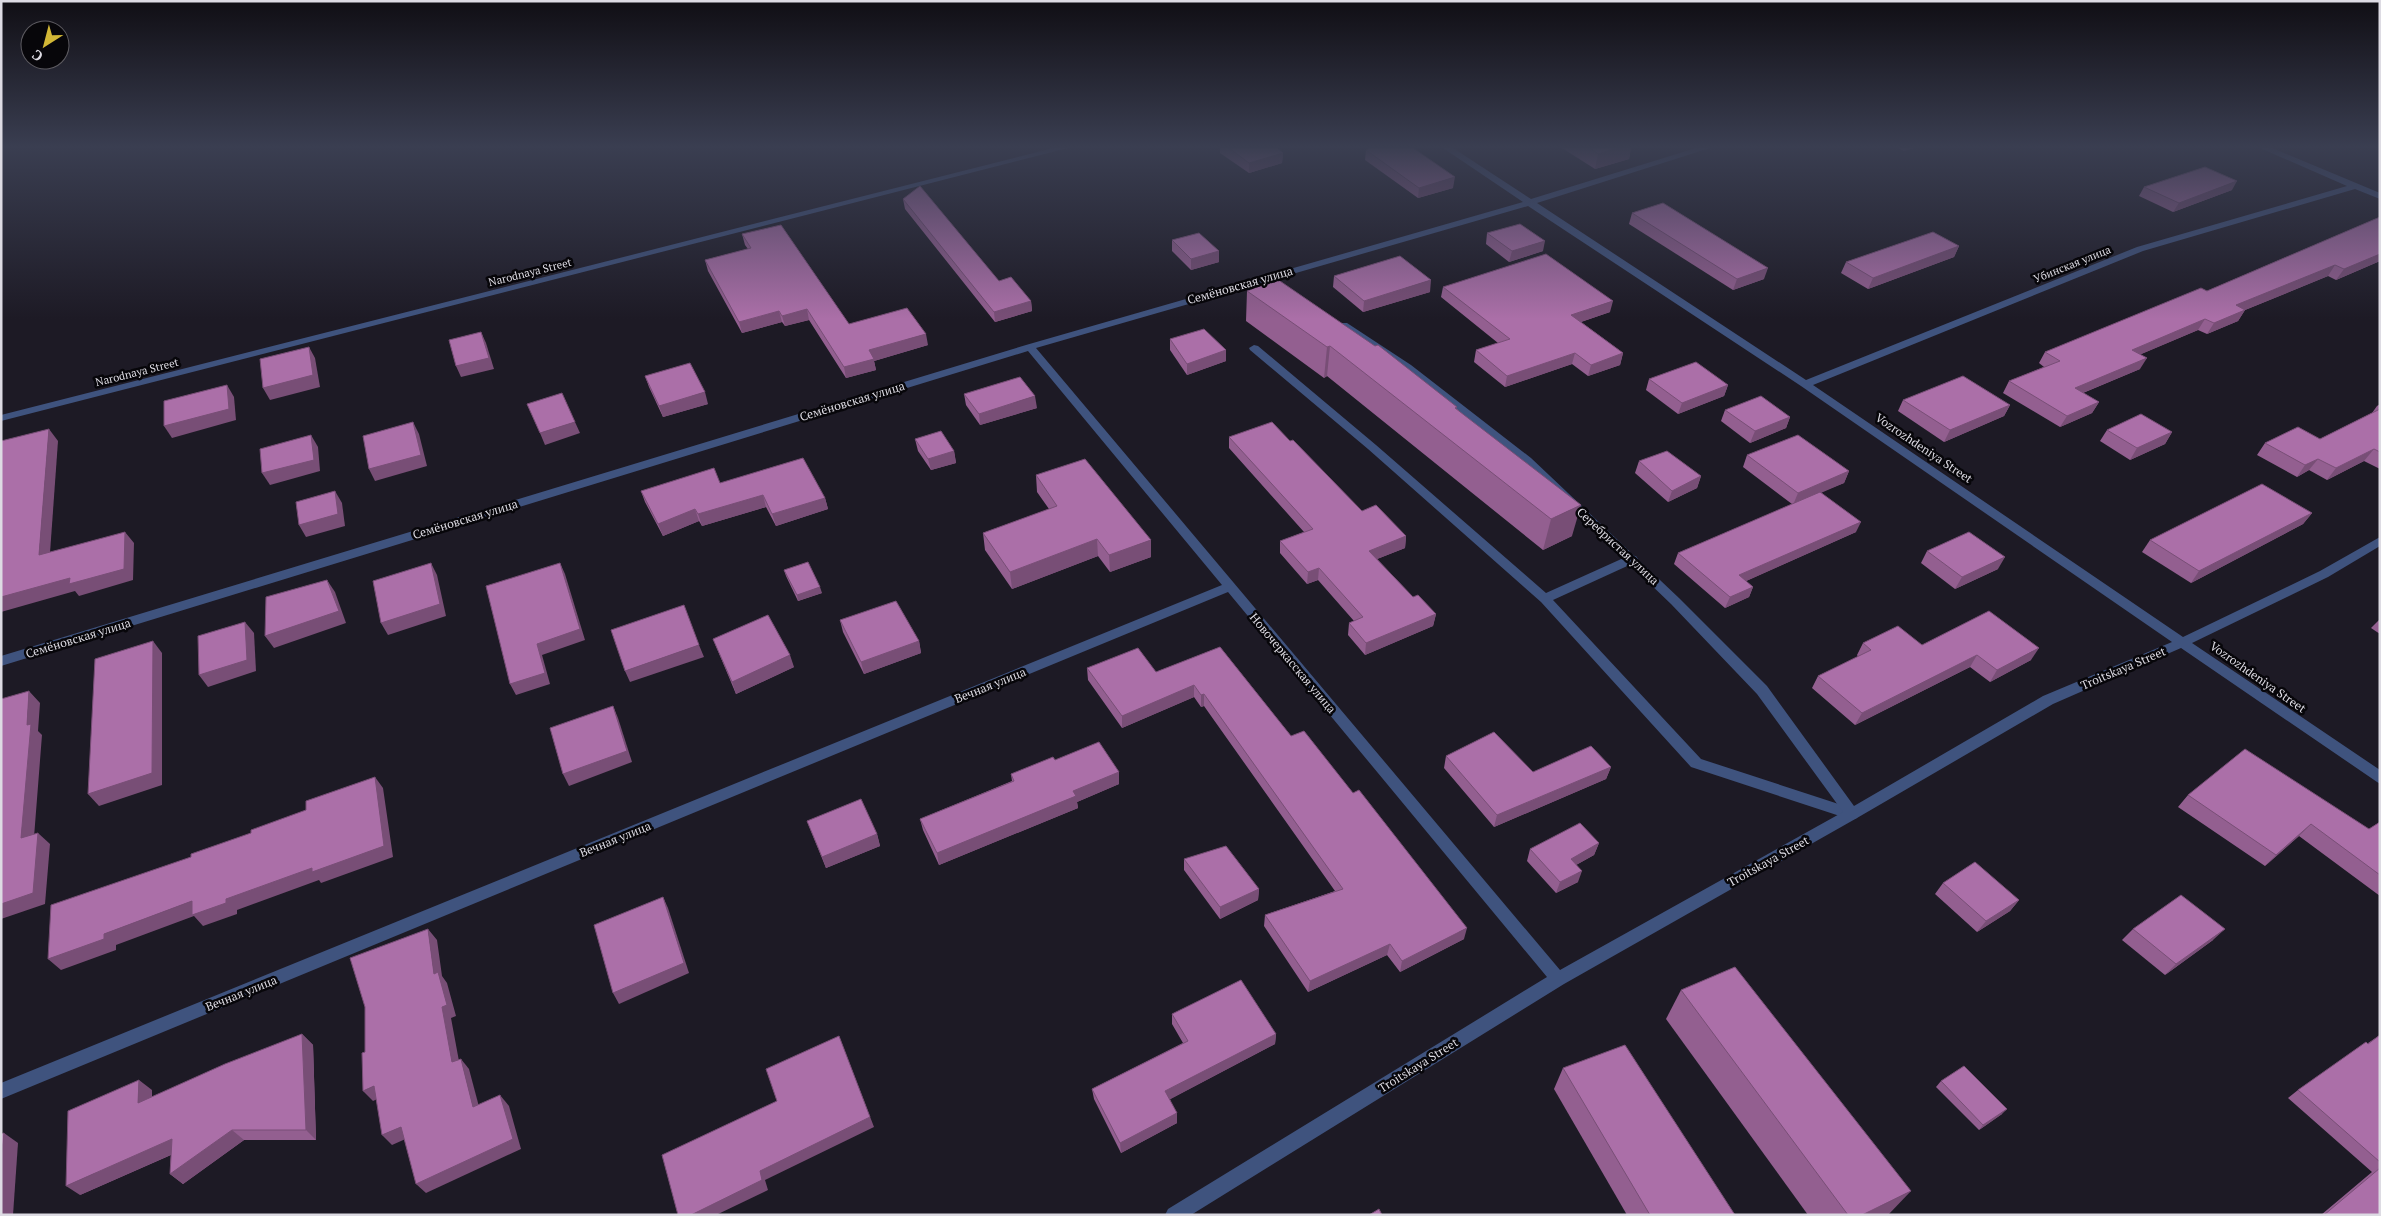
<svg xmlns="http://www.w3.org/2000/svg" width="2381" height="1216" viewBox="0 0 2381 1216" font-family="'PT Serif',serif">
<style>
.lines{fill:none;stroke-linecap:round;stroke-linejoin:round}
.service{fill:#3f537e;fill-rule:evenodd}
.minor{fill:#3f537e;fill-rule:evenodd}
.wall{fill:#935f90}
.shaded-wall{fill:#784e76}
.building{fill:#ab6fa8;stroke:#784e76}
.labels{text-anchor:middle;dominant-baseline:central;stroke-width:5;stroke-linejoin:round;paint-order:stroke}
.far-street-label{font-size:11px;fill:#dddbe3;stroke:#07060a}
.street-label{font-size:12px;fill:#dddbe3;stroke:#07060a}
</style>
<rect width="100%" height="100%" fill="#1d1a25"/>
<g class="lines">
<polygon class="service" points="1254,345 1258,346 1376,445 1546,593 1628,556 1636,556 1638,559 1636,562 1553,600 1701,759 1857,810 1859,814 1857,818 1852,820 1691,767 1541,602 1368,449 1250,350 1249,348"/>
<g class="minor">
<polygon points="1053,148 1068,148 1,421 1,415"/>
<path d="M1443,148H1453L1531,199L1696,148H1710L1537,203L1806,380L2137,247L2347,186L2260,148H2272L2380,193V199L2355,189L2143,251L1813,385L2183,637L2320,571L2380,537V546L2328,577L2192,643L2380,770V784L2181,648L2053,704L1857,818L1564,984L1191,1215H1165L1168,1209L1547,977L1228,592L1,1099V1083L1222,585L1028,351L1,666V656L1026,345L1523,202ZM1528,206L1801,386L2172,642L2043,696L1854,806L1767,686L1679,598L1531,458L1411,365L1347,323H1341V327L1403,369L1523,462L1671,604L1757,694L1843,812L1560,970L1036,348Z"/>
</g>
</g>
<g class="wall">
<polygon points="1220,148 1277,148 1283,153 1282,163 1249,173 1220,153"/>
<polygon points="1562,148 1631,148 1629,159 1595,169"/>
<polygon points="1898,148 1913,148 1904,151"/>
<polygon points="1366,150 1453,188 1418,198 1365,160"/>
<polygon points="2144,187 2232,190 2173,212 2139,196"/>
<polygon points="903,199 999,281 1031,301 1032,311 995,322 905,209"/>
<polygon points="1632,213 1764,279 1733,290 1629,224"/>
<polygon points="2380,217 2380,261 2336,280 2328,276 2245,310 2238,321 2207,334 2198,330 2141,354 2140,369 2083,393 2099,402 2092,413 2060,427 2003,393 2009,381 2044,367 2039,363 2045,352 2207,291"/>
<polygon points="1487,233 1543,251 1509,262 1486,244"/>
<polygon points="742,234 849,324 928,345 874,361 876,370 846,378 809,320 785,326 782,322 742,333 708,271 705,260 748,249 745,245"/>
<polygon points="1172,240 1219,251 1219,262 1191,270 1172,251"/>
<polygon points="1959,246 1954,257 1868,289 1841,273 1846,262"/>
<polygon points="1334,276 1430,292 1363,312 1333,287"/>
<polygon points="1443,287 1610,312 1581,322 1623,353 1620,365 1588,376 1572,364 1505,387 1474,362 1476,350 1498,343 1441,297"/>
<polygon points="1247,291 1457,409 1572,536 1543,550 1327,376 1324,378 1246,321"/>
<polygon points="1170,339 1226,350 1226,361 1187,375 1170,350"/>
<polygon points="645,376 708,404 663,417 649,387"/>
<polygon points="1649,379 1728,385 1724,396 1678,414 1646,390"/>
<polygon points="964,394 1037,408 980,425 966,405"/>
<polygon points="1903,400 2010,405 2004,416 1944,442 1898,411"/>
<polygon points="2380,404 2380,469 2364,461 2327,480 2309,470 2297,477 2257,455 2265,443 2320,439 2372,413 2377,406"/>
<polygon points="1725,410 1790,417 1786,428 1750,443 1721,421"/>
<polygon points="2107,430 2172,432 2165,444 2130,460 2100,441"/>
<polygon points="1229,437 1290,441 1362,511 1406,536 1405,548 1377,559 1413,597 1436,614 1433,626 1365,655 1348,635 1349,623 1354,621 1318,580 1307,584 1280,553 1280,541 1304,532 1229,448"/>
<polygon points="915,439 954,451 956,463 931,470 918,451"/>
<polygon points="1747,455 1849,471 1844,483 1821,492 1856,532 1746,581 1753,587 1749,597 1725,608 1674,564 1678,553 1792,504 1743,467"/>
<polygon points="1639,461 1701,476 1697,488 1668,502 1635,473"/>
<polygon points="1036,475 1151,557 1110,572 1098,556 1012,589 985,550 983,533 1049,509 1037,492"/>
<polygon points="720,483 825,498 828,509 776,526 766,507 702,526 699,521 663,536 645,502 641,491"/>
<polygon points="2312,513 2303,524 2191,583 2142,552 2150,540"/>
<polygon points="1927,551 1998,569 1955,589 1921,563"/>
<polygon points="784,570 822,593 798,601 786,576"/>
<polygon points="2380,619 2380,634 2371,628"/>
<polygon points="840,620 919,641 921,653 864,674 843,632"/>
<polygon points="713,639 794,667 736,694"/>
<polygon points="1863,643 1922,645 2031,660 1990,682 1970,667 1855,725 1812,688 1818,676 1858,657 1857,655"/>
<polygon points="1220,647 1291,736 1464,939 1400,972 1387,955 1308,992 1264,926 1265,915 1335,891 1204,706 1201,707 1194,697 1122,728 1088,680 1087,668 1156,672"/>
<polygon points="1446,756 1533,772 1611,767 1606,779 1494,827 1444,768"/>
<polygon points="1055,760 1119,772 1119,784 1077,802 1078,808 939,865 923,830 920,819 1012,781 1011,774"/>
<polygon points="2188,795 2369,829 2380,822 2380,896 2299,836 2265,866 2178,807"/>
<polygon points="807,821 877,834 880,846 826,868"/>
<polygon points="1599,843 1594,855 1576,865 1578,882 1556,893 1527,861 1530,849"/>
<polygon points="1184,859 1259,889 1258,900 1220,919 1184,870"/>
<polygon points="1943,883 2019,900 2010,911 1977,932 1935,894"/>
<polygon points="2133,929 2213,940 2165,975 2122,940"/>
<polygon points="1681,990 1888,1215 1808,1215 1666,1019"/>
<polygon points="1172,1014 1276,1034 1275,1044 1170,1099 1177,1123 1121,1153 1094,1099 1092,1089 1183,1043 1172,1024"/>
<polygon points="302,1034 313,1045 316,1140 244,1140 183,1184 170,1174 171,1155 80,1195 152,1090 152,1097"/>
<polygon points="2380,1035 2380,1215 2321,1215 2372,1172 2288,1098 2298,1090"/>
<polygon points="1563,1068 1735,1215 1627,1215 1554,1089"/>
<polygon points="1941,1081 2002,1114 1979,1130 1936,1087"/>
</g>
<g class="shaded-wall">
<polygon points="1617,148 1631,148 1629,159 1595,169 1598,154"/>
<polygon points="1905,148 1913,148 1904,151"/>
<polygon points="1283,153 1282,163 1249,173 1249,163"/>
<polygon points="1455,177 1453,188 1418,198 1419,188"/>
<polygon points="2237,181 2232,190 2173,212 2179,203"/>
<polygon points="1545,241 1543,251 1509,262 1512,251"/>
<polygon points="1959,246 1954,257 1868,289 1873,278"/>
<polygon points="1219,251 1219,262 1191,270 1191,259"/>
<polygon points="2380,254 2380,261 2336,280 2344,269"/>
<polygon points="2335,265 2328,276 2245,310 2238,321 2207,334 2214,323 2236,305"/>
<polygon points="1768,268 1764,279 1733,290 1737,279"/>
<polygon points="1431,280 1430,292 1363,312 1364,301"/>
<polygon points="1031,301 1032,311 995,322 994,312"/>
<polygon points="1613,301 1610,312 1569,326 1571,315"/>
<polygon points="807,309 809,320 785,326 782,316"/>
<polygon points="779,311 782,322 742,333 739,322"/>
<polygon points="2205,319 2198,330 2125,361 2132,350"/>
<polygon points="481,332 486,343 494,369 461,377 456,366"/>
<polygon points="926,334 928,345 874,361 876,370 846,378 844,367 869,350"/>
<polygon points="1330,346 1327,376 1324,378 1327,347"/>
<polygon points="309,347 315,358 320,387 270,400 263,388"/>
<polygon points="1226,350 1226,361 1187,375 1187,364"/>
<polygon points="1575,353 1572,364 1505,387 1507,376"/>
<polygon points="1623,353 1620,365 1588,376 1591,365"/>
<polygon points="2147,358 2140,369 2068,399 2075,388"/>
<polygon points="227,385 234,397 236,420 172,438 164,426"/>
<polygon points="1728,385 1724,396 1678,414 1682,403"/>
<polygon points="705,392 708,404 663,417 659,406"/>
<polygon points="1035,396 1037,408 980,425 979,414"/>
<polygon points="2099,402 2092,413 2060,427 2067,416"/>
<polygon points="2010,405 2004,416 1944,442 1950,430"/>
<polygon points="1790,417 1786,428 1750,443 1755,431"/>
<polygon points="413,422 419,434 427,466 375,481 369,469"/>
<polygon points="575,422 580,433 545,445 540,433"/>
<polygon points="49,429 58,441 49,567 39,555"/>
<polygon points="2172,432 2165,444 2130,460 2137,448"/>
<polygon points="311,435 318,447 320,471 270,485 262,473"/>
<polygon points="2374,449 2364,461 2327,480 2336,468"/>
<polygon points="954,451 956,463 931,470 928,459"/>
<polygon points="2318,459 2309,470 2297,477 2305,465"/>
<polygon points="1849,471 1844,483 1793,505 1798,493"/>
<polygon points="1701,476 1697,488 1668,502 1672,491"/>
<polygon points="335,491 342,503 345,526 306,537 299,525"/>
<polygon points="763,495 766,507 702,526 698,514"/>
<polygon points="825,498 828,509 776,526 772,514"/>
<polygon points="1581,505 1572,536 1543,550 1551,519"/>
<polygon points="695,509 699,521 663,536 658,524"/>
<polygon points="2312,513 2303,524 2191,583 2199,571"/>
<polygon points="1861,522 1856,532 1735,586 1739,575"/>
<polygon points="125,532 134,543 133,580 79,596 75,591 1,612 1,597"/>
<polygon points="1406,536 1405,548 1367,563 1369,551"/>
<polygon points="1097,539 1098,556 1012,589 1010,572"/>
<polygon points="1151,540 1151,557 1110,572 1109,555"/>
<polygon points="2005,557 1998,569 1955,589 1962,577"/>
<polygon points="431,563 437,575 446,616 388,635 381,623"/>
<polygon points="560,563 565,574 585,640 542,655 550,684 516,695 510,684 537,644"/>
<polygon points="1319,568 1318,580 1307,584 1308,572"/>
<polygon points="327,580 335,592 346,623 274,648 265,636"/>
<polygon points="820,587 822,593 798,601 797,595"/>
<polygon points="1753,587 1749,597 1725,608 1730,597"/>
<polygon points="1436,614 1433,626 1365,655 1366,643"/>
<polygon points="245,622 254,633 256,671 208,687 199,675"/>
<polygon points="153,641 162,653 162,785 99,806 88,794"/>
<polygon points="919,641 921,653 864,674 861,662"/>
<polygon points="699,645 704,657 630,682 625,671"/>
<polygon points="2039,648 2031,660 1990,682 1997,670"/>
<polygon points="790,655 794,667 736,694 732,682"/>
<polygon points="1977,655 1970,667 1855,725 1862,713"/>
<polygon points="1194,685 1194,697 1122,728 1122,716"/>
<polygon points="29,691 40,703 38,731 42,735 33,850 21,838 27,725"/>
<polygon points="1204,694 1204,706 1201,707 1201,695"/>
<polygon points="613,706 618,718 632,762 569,786 563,774"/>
<polygon points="1611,767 1606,779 1494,827 1497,815"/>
<polygon points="1119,772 1119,784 1077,802 1078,808 939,865 937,853 1073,791"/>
<polygon points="375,777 383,788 393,857 321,883 319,880 237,910 237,914 203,926 194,916 116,945 116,950 61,970 48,959 104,934 192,901 226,899"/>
<polygon points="2311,824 2299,836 2265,866 2276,855"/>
<polygon points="38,833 50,844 45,904 1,919 1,904"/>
<polygon points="877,834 880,846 826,868 822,857"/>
<polygon points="1599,843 1594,855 1567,870 1571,859"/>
<polygon points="1582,871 1578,882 1556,893 1560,882"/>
<polygon points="1259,889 1258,900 1220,919 1220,907"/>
<polygon points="663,897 668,908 689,973 619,1004 613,993"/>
<polygon points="2019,900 2010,911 1977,932 1986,921"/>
<polygon points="1467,928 1464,939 1400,972 1402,961"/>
<polygon points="428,929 437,940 442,976 447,983 456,1016 451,1018 461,1072 452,1062 434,974"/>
<polygon points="2225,929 2213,940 2165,975 2176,964"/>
<polygon points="1390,944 1387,955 1308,992 1310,981"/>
<polygon points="302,1034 313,1045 316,1140 306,1130"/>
<polygon points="1276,1034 1275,1044 1165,1102 1165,1091"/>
<polygon points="839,1036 874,1127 765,1180 768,1190 716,1215 691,1215 760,1171"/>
<polygon points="461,1059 469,1069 482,1118 473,1107"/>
<polygon points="139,1080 152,1090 151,1113 138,1103"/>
<polygon points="374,1086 384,1096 373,1101 363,1091"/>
<polygon points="500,1095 509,1106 521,1149 426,1193 416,1184"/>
<polygon points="2007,1109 2002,1114 1979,1130 1983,1125"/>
<polygon points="1177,1113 1177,1123 1121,1153 1120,1143"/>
<polygon points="401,1127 410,1137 392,1145 382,1135"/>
<polygon points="232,1130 244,1140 183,1184 170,1174"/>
<polygon points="4,1133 18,1143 13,1215 1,1215 1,1161"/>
<polygon points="172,1139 184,1149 80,1195 66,1186"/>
<polygon points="1911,1191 1888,1215 1862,1215"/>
</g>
<g class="building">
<polygon points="1229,148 1277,148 1283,153 1249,163"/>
<polygon points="1370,148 1413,148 1455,177 1419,188 1366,150"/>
<polygon points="1590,148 1617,148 1598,154"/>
<polygon points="2205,167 2237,181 2179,203 2144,187"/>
<polygon points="920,186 999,281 1011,277 1031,301 994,312 903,199"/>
<polygon points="1663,203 1768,268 1737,279 1632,213"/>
<polygon points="2380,217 2380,254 2344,269 2335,265 2236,305 2245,310 2214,323 2205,319 2132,350 2147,358 2075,388 2099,402 2067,416 2009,381 2060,361 2045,352 2201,288 2207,291"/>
<polygon points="1520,224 1545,241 1512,251 1487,233"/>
<polygon points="781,225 849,324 907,308 926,334 869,350 874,359 844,367 807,309 782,316 779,311 739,322 705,260 751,248 742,234"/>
<polygon points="1933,232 1959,246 1873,278 1846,262"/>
<polygon points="1199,233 1219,251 1191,259 1172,240"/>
<polygon points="1546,254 1613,301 1571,315 1623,353 1591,365 1575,353 1507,376 1476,350 1510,339 1443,287"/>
<polygon points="1400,256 1431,280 1364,301 1334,276"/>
<polygon points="1277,279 1375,346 1378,345 1457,407 1455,408 1581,505 1551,519 1330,346 1327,347 1247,291"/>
<polygon points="1204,329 1226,350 1187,364 1170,339"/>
<polygon points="481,332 489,358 456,366 449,340"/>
<polygon points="309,347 313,375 263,388 260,359"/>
<polygon points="1696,362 1728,385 1682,403 1649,379"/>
<polygon points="690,363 705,392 659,406 645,376"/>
<polygon points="1963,376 2010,405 1950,430 1903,400"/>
<polygon points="1020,377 1035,396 979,414 964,394"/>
<polygon points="227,385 229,409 164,426 164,401"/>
<polygon points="562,393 575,422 540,433 527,404"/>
<polygon points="1761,396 1790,417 1755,431 1725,410"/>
<polygon points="2380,409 2380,452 2374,449 2336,468 2318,459 2305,465 2265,443 2298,427 2320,439"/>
<polygon points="2141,414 2172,432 2137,448 2107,430"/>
<polygon points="413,422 421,455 369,469 363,436"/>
<polygon points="1272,422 1290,441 1293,440 1362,511 1376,505 1406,536 1369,551 1413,597 1418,595 1436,614 1366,643 1349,623 1363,617 1319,568 1308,572 1280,541 1313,529 1229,437"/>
<polygon points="49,429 39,555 125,532 124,569 69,584 70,578 1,597 1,441"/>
<polygon points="941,431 954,451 928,459 915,439"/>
<polygon points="311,435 314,460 262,473 260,449"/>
<polygon points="1798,435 1849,471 1798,493 1747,455"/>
<polygon points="1667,451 1701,476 1672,491 1639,461"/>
<polygon points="803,458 825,498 772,514 763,495 698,514 695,509 658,524 641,491 714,468 720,483"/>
<polygon points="1085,459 1151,540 1109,555 1097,539 1010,572 983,533 1057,506 1036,475"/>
<polygon points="2262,484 2312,513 2199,571 2150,540"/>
<polygon points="335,491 338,514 299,525 296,502"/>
<polygon points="1820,492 1861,522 1739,575 1753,587 1730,597 1678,553"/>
<polygon points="1969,532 2005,557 1962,577 1927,551"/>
<polygon points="808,562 820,587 797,595 784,570"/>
<polygon points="431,563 440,604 381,623 373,581"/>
<polygon points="560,563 580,629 537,644 545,673 510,684 486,586"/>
<polygon points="327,580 339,611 265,636 266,597"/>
<polygon points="896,601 919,641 861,662 840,620"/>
<polygon points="684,605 699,645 625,671 611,630"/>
<polygon points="1989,611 2039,648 1997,670 1977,655 1862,713 1818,676 1871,650 1863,643 1898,626 1922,645"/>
<polygon points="768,615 790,655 732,682 713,639"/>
<polygon points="245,622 247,660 199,675 198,636"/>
<polygon points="153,641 152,773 88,794 95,659"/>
<polygon points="1220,647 1291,736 1304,731 1353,793 1359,790 1467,928 1402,961 1390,944 1310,981 1265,915 1343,889 1204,694 1201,695 1194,685 1122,716 1087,668 1138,648 1156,672"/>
<polygon points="29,691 27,725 31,724 21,838 38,833 33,893 1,904 1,699"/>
<polygon points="613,706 627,751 563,774 550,728"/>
<polygon points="1494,732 1533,772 1591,746 1611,767 1497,815 1446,756"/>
<polygon points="1099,742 1119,772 1073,791 1076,796 937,853 920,819 1014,781 1011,774 1053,757 1055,760"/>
<polygon points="2245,749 2369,829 2380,822 2380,875 2311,824 2276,855 2188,795"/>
<polygon points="375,777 384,846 312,872 312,868 226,899 226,903 192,915 192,901 104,934 104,939 48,959 51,905 191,857 191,854 251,833 251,830 306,810 306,801"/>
<polygon points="861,799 877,834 822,857 807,821"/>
<polygon points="1580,823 1599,843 1571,859 1582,871 1560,882 1530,849"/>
<polygon points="1226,846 1259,889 1220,907 1184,859"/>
<polygon points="1975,862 2019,900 1986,921 1943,883"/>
<polygon points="2181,895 2225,929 2176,964 2133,929"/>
<polygon points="663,897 684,963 613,993 594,925"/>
<polygon points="428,929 434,974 438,972 447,1005 442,1007 452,1062 461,1059 473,1107 500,1095 513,1139 416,1184 401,1127 382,1135 374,1086 363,1091 362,1053 365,1052 365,1007 350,958"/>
<polygon points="1735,967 1911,1191 1862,1215 1848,1215 1681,990"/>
<polygon points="1241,980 1276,1034 1165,1091 1177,1113 1120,1143 1092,1089 1188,1041 1172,1014"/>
<polygon points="302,1034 306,1130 232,1130 170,1174 172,1139 66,1186 68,1111 139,1080 138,1103 225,1064"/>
<polygon points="2380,1035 2380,1162 2298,1090 2366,1042 2368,1044"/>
<polygon points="839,1036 870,1117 760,1171 762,1180 691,1215 678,1215 662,1155 777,1101 766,1069"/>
<polygon points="1625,1045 1735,1215 1650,1215 1563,1068"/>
<polygon points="1964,1066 2007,1109 1983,1125 1941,1081"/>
<polygon points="4,1133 1,1161 1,1134"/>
<polygon points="2380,1168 2380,1215 2324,1215"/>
<polygon points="1379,1209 1382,1215 1369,1215"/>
</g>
<linearGradient id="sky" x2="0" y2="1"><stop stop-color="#100e14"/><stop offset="0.46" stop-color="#3a3e51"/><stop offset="1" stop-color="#3a3e51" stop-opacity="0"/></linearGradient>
<rect width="2381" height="319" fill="url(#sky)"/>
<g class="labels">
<g class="far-street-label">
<text transform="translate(2072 264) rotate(-22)">Убинская улица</text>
<text transform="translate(530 272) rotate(-14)">Narodnaya Street</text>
<text transform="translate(137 372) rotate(-14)">Narodnaya Street</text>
</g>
<g class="street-label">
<text transform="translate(1240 285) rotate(-16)">Семёновская улица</text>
<text transform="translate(852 401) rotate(-17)">Семёновская улица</text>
<text transform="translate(1924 448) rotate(34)">Vozrozhdeniya Street</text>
<text transform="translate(465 519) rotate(-17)">Семёновская улица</text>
<text transform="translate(1618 546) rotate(43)">Серебристая улица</text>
<text transform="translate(78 638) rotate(-17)">Семёновская улица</text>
<text transform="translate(1293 663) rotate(50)">Новочеркасская улица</text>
<text transform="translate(2123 668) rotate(-23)">Troitskaya Street</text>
<text transform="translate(2258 677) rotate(35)">Vozrozhdeniya Street</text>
<text transform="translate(990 685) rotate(-22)">Вечная улица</text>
<text transform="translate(615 839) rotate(-22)">Вечная улица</text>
<text transform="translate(1768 861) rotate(-29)">Troitskaya Street</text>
<text transform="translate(241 993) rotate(-22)">Вечная улица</text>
<text transform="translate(1418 1065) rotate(-32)">Troitskaya Street</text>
</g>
</g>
<rect width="2381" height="1216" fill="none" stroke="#dddbe3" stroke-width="5"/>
<g transform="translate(45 45) rotate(216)"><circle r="24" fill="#07060a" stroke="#5d5b61"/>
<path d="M0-4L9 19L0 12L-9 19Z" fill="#d2b736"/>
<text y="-8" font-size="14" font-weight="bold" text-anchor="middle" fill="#dddbe3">С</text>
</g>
</svg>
